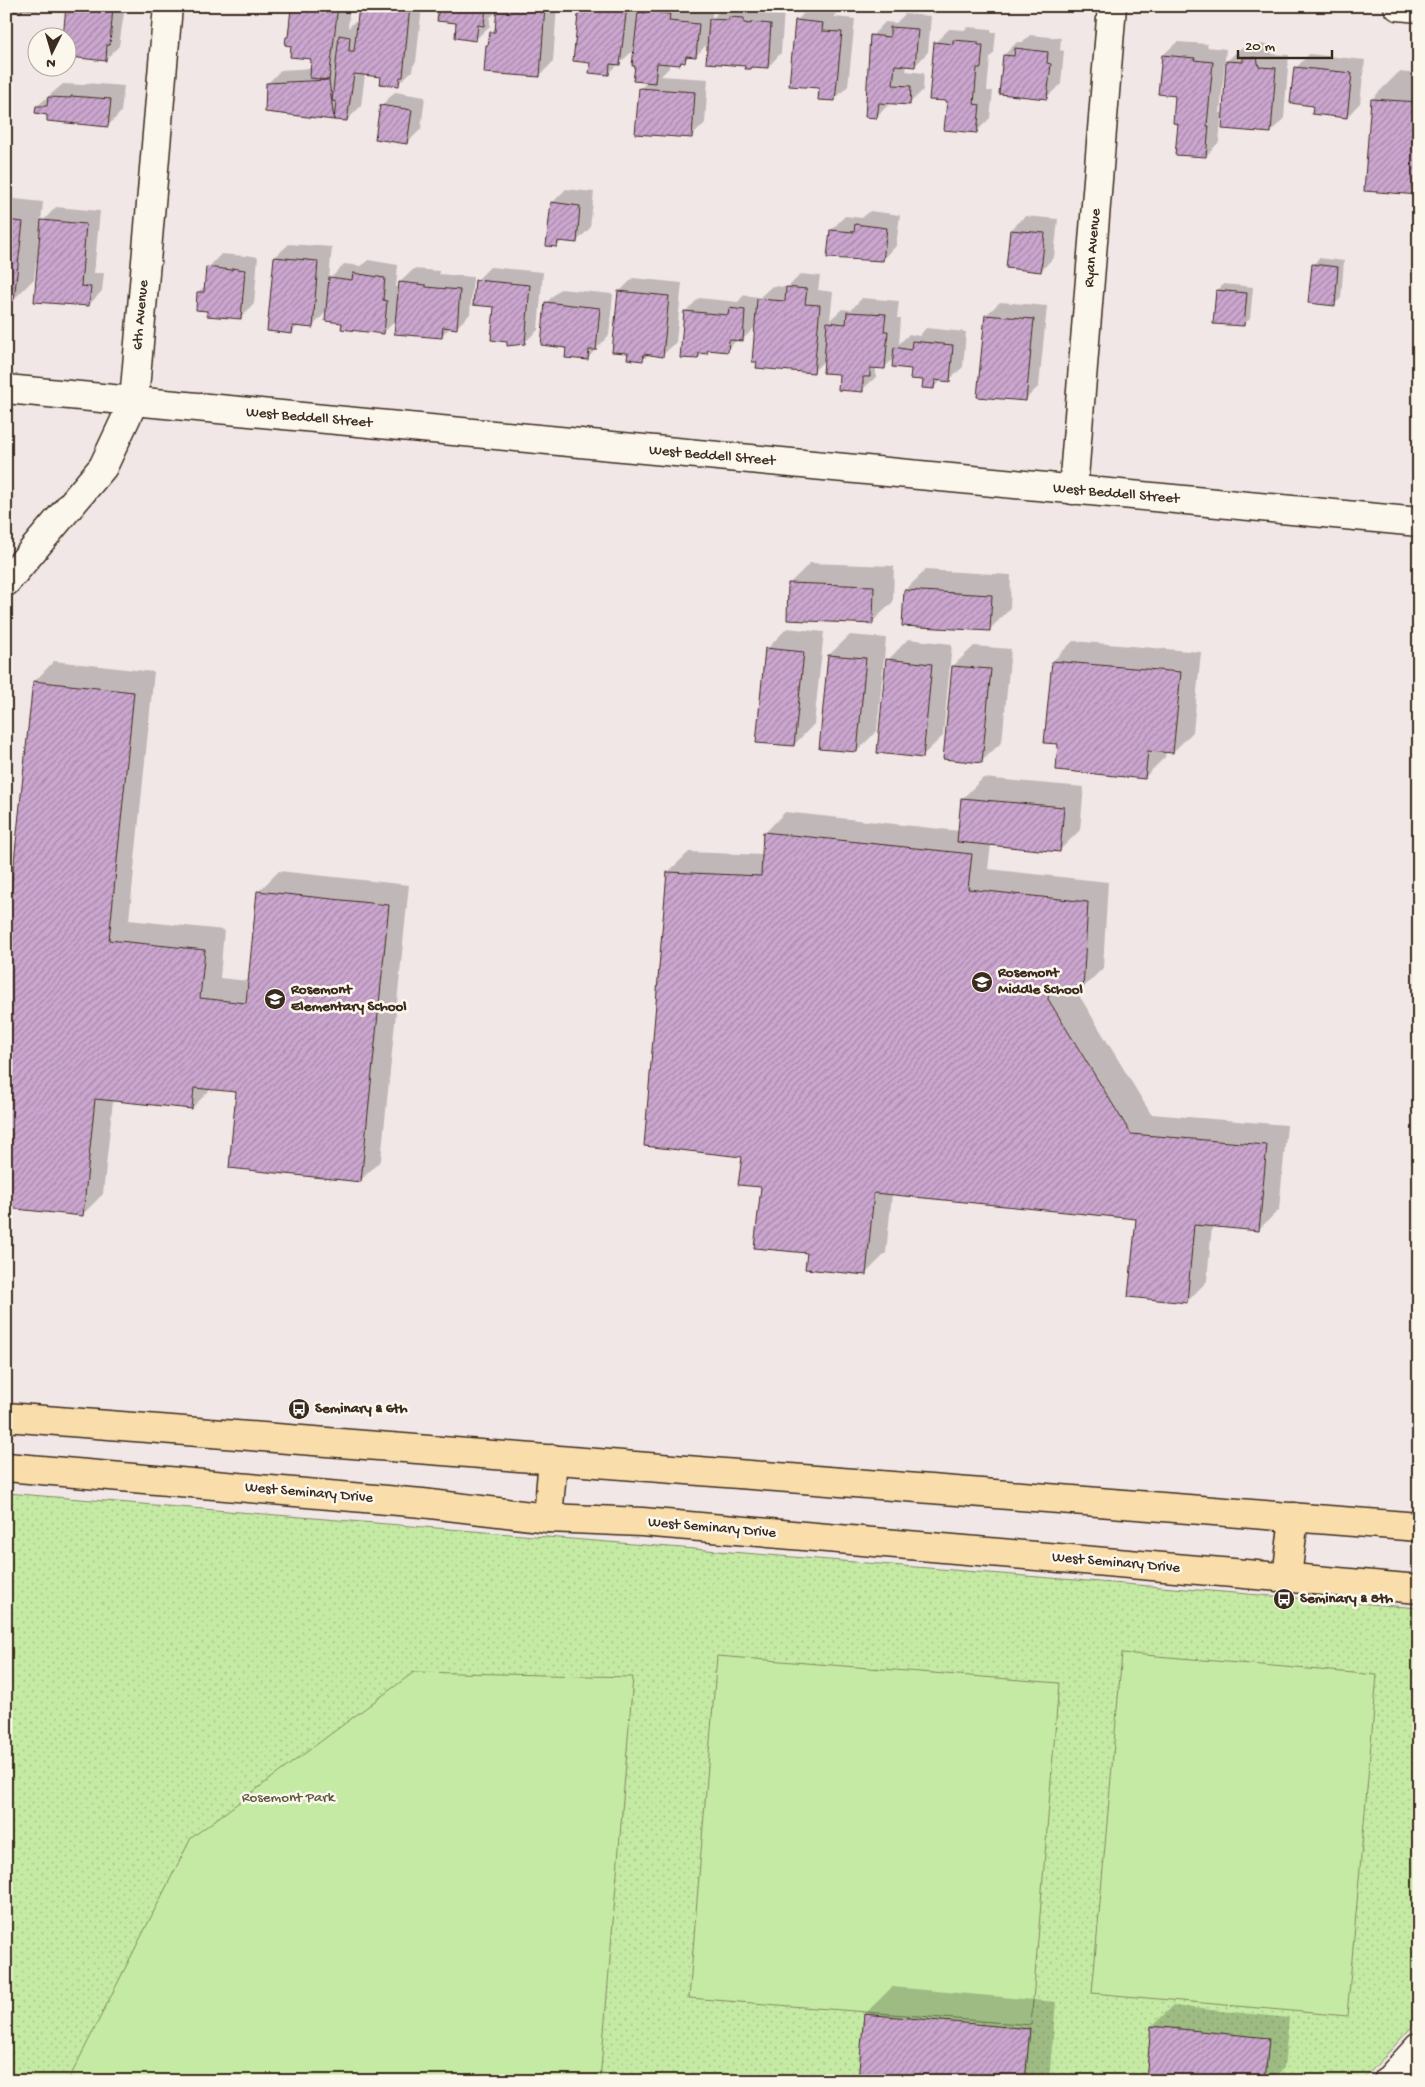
<svg xmlns="http://www.w3.org/2000/svg" width="1425" height="2087" viewBox="0 0 1425 2087" font-family="'Gochi Hand',sans-serif">
<style>
.park{fill:url(#park-dots);stroke:#808a61}
.pitch{fill:#c5eaa4;stroke:#808a61}
.shadow{fill:#0003}
.building{fill:url(#building-hatch);stroke:#3b2a1e}
.lines{fill:none;stroke-linecap:round;stroke-linejoin:round}
.minor-casing{stroke:#3b2a1e;stroke-width:31}
.major-casing{stroke:#3b2a1e;stroke-width:31}
.minor{stroke:#fbf7ec;stroke-width:28}
.major{stroke:#f9deab;stroke-width:28}
.labels{text-anchor:middle;dominant-baseline:central;stroke-width:5;stroke-linejoin:round;paint-order:stroke}
.street-label{font-size:15px;fill:#3b2a1e;stroke:#fbf7ec}
.poi-label{font-size:15px;font-weight:bold;fill:#3b2a1e;stroke:#fbf7ec;text-anchor:start}
.park-label{font-size:15px;fill:#5e5a40;stroke:#fbf7ec}
</style>
<defs>
<pattern id="park-dots" width="8" height="8" patternUnits="userSpaceOnUse" patternTransform="scale(1.25)"><rect width="8" height="8" fill="#c5eaa4"/><path d="M2 2h.1M6 6h.1" fill="none" stroke="#aac98d" stroke-width="1.8" stroke-linecap="round"/></pattern>
<pattern id="building-hatch" width="6" height="6" patternUnits="userSpaceOnUse" patternTransform="scale(1.25)"><rect width="6" height="6" fill="#cba6cf"/><path d="M-1 1l2-2M0 6l6-6M5 7l2-2" fill="none" stroke="#a687a7"/></pattern>
</defs>
<rect width="100%" height="100%" fill="#f1e7e6"/>
<filter id="ink" filterUnits="userSpaceOnUse"><feTurbulence type="fractalNoise" baseFrequency=".02" numOctaves="2"/><feDisplacementMap in="SourceGraphic" scale="10" xChannelSelector="R" yChannelSelector="G"/><feConvolveMatrix kernelMatrix="1 2 1 2 8 2 1 2 1" color-interpolation-filters="sRGB"/></filter>
<g filter="url(#ink)">
<polygon class="park" points="6,1493 1419,1608 1419,2019 1362,2081 6,2081"/>
<g class="pitch">
<polygon points="1122,1653 1377,1675 1347,2016 1092,1993"/>
<polygon points="717,1656 1059,1683 1031,2025 689,1998"/>
<polygon points="414,1672 633,1677 600,2081 68,2081 191,1838"/>
</g>
<g class="shadow">
<polygon points="67,6 125,6 119,46 106,59 72,41 68,40"/>
<polygon points="288,6 350,6 348,28 354,22 358,23 360,6 422,6 416,62 413,66 412,71 398,84 382,76 365,74 361,106 347,120 266,111 267,84 281,70 312,68 313,58 292,45 287,37 290,35 293,7"/>
<polygon points="440,6 557,6 553,62 539,76 490,43 491,33 497,26 498,10 490,18 490,26 476,39"/>
<polygon points="580,6 638,6 637,14 645,6 682,6 682,8 712,11 712,19 724,6 757,6 757,10 784,10 781,53 768,67 753,66 750,68 709,42 696,56 691,55 680,64 669,63 669,68 661,76 708,79 705,123 691,137 640,89 648,81 636,65 636,48 608,74 591,62"/>
<polygon points="810,7 836,10 835,17 855,19 848,86 834,100 820,87 796,21"/>
<polygon points="905,14 931,16 928,52 915,66 907,65 906,71 924,73 923,90 909,104 891,102 877,116 872,36 885,22 896,23"/>
<polygon points="968,27 991,29 991,32 996,32 994,53 990,57 987,91 993,91 990,118 977,131 948,100 935,43 949,29 965,30"/>
<polygon points="1030,35 1061,38 1060,50 1064,51 1061,84 1047,97 1004,55 1017,42 1023,42"/>
<polygon points="1177,42 1208,44 1207,47 1226,49 1220,113 1224,113 1227,61 1241,48 1254,48 1258,44 1271,45 1272,54 1289,55 1284,118 1271,132 1221,120 1219,142 1206,156 1180,122 1177,95 1163,55"/>
<polygon points="1309,54 1365,60 1360,103 1347,117 1315,104 1296,68"/>
<polygon points="1399,72 1419,74 1419,194 1372,99"/>
<polygon points="86,83 124,86 121,112 108,126 49,113 37,106 63,84 84,85"/>
<polygon points="395,92 425,97 421,129 407,143 381,106"/>
<polygon points="566,189 594,192 590,228 576,242 563,240 557,246 552,203"/>
<polygon points="6,198 43,202 41,223 56,207 100,211 94,273 104,273 102,291 89,305 36,262 34,279 14,299 6,298"/>
<polygon points="870,211 900,215 896,246 883,260 831,230 845,216 862,218"/>
<polygon points="1025,216 1058,219 1054,257 1041,271 1011,230"/>
<polygon points="289,244 332,247 329,280 344,264 361,266 368,260 398,265 396,287 400,287 400,282 414,269 439,271 439,274 473,277 470,314 456,328 451,327 441,336 397,319 384,332 343,322 327,311 312,327 298,326 292,332 275,257"/>
<polygon points="221,254 245,256 247,255 258,257 254,304 240,318 208,310 198,292 206,285 208,268"/>
<polygon points="1319,258 1344,261 1341,298 1335,304 1313,265"/>
<polygon points="490,267 543,272 538,330 524,343 476,281"/>
<polygon points="801,274 820,276 818,290 833,292 830,320 842,309 851,310 862,298 899,301 897,318 901,318 899,344 909,334 919,336 926,328 966,332 963,367 949,380 942,380 934,387 912,368 894,358 884,368 876,369 876,377 862,390 825,360 813,372 756,326 742,340 738,339 727,350 711,349 698,358 686,311 699,298 738,302 744,295 759,297 758,299 772,286 788,287"/>
<polygon points="633,278 682,283 676,342 663,355 649,354 643,360 629,352 619,292"/>
<polygon points="1224,284 1253,287 1250,319 1243,325 1217,291"/>
<polygon points="560,289 613,294 609,335 587,359 568,347 546,303"/>
<polygon points="1000,302 1047,306 1039,386 1025,400 986,315"/>
<polygon points="810,563 894,566 893,602 872,622 790,583"/>
<polygon points="926,570 1011,575 1010,609 989,630 905,590"/>
<polygon points="787,628 824,632 814,724 794,745 767,649"/>
<polygon points="850,635 886,638 877,731 857,751 829,655"/>
<polygon points="908,639 952,644 943,736 922,756 888,660"/>
<polygon points="1073,641 1201,652 1193,732 1173,752 1166,752 1165,757 1145,777 1059,743 1053,661"/>
<polygon points="974,646 1011,649 1002,742 981,762 953,666"/>
<polygon points="54,661 154,672 129,920 224,930 220,978 249,981 258,892 279,871 409,885 381,1160 360,1181 238,1091 212,1088 192,1108 113,1100 103,1194 83,1214 34,682"/>
<polygon points="983,778 1084,787 1080,830 1060,850 991,844 988,869 1108,882 1103,968 1083,988 1074,987 1151,1114 1287,1125 1279,1210 1258,1230 1212,1226 1207,1281 1187,1302 1137,1218 892,1194 886,1253 865,1274 808,1252 744,1156 668,872 689,852 764,855 765,833 785,812 959,831 963,798"/>
<polygon points="892,1987 1056,2002 1049,2081 860,2081 865,2014"/>
<polygon points="1173,2006 1289,2018 1284,2068 1271,2081 1181,2081 1152,2026"/>
</g>
<g class="building">
<polygon points="6,6 38,6 38,10 22,9 22,12 6,11"/>
<polygon points="66,6 113,6 110,45 107,45 106,61 70,57 71,42 68,42 68,38 63,38"/>
<polygon points="287,6 338,6 329,80 310,78 311,59 290,57 291,46 285,45 286,37 288,37 291,8"/>
<polygon points="359,6 410,6 403,77 400,77 399,86 380,84 381,77 354,74 347,121 334,120 336,102 332,101 339,35 350,37 349,51 354,51"/>
<polygon points="439,6 486,6 484,26 478,25 476,41 455,38 456,23 437,21"/>
<polygon points="497,6 545,6 540,77 484,73 486,45 488,45 490,32 495,32"/>
<polygon points="579,6 627,6 620,65 610,64 609,75 589,73 590,63 573,61"/>
<polygon points="645,9 653,10 653,12 670,14 669,21 699,24 696,57 686,56 685,63 681,62 680,65 657,63 655,83 633,81 635,66 632,66 638,12 645,13"/>
<polygon points="729,17 744,18 744,23 751,24 751,22 771,24 768,68 751,67 751,69 745,69 745,66 706,63 709,19 728,20"/>
<polygon points="795,20 823,23 822,31 842,32 835,101 818,100 819,88 789,86"/>
<polygon points="890,27 918,29 915,67 895,65 893,85 911,86 910,105 879,103 877,118 865,117 870,35 890,37"/>
<polygon points="953,40 978,42 978,45 983,45 981,68 977,68 974,104 980,105 977,133 944,130 947,101 929,100 934,42 953,44"/>
<polygon points="1015,48 1048,52 1047,63 1051,64 1047,99 999,94 1003,55 1014,56"/>
<polygon points="1162,55 1195,58 1194,60 1213,62 1207,126 1209,126 1206,157 1175,155 1178,124 1173,123 1175,96 1158,94"/>
<polygon points="1243,57 1257,58 1259,67 1276,68 1271,133 1222,129 1226,61 1243,62"/>
<polygon points="1294,67 1352,73 1347,118 1312,114 1313,106 1290,103"/>
<polygon points="329,80 334,120 265,112 266,83"/>
<polygon points="639,88 695,92 692,138 635,134"/>
<polygon points="71,96 111,99 108,127 47,121 47,115 35,113 36,106 47,106 48,97 71,98"/>
<polygon points="1371,99 1419,102 1419,195 1364,191"/>
<polygon points="380,105 412,110 407,144 375,139"/>
<polygon points="551,202 580,206 577,243 558,241 557,247 546,246"/>
<polygon points="6,220 23,222 14,300 6,299"/>
<polygon points="41,220 86,224 81,286 91,287 89,306 34,302"/>
<polygon points="855,224 887,228 883,261 827,258 830,230 854,232"/>
<polygon points="1010,230 1045,233 1041,272 1006,268"/>
<polygon points="274,257 318,261 313,328 293,326 292,334 267,331"/>
<polygon points="1312,264 1338,267 1335,306 1308,303"/>
<polygon points="206,267 232,270 232,268 245,270 241,319 207,316 207,311 196,310 197,292 204,292"/>
<polygon points="353,273 385,278 383,300 387,301 384,334 341,329 342,323 325,321 329,277 352,280"/>
<polygon points="475,280 530,285 525,344 507,346 507,342 491,340 494,307 473,305"/>
<polygon points="399,282 426,285 426,287 460,290 457,329 443,327 442,338 394,334"/>
<polygon points="786,287 807,289 805,304 820,305 814,373 756,368 757,362 752,362 757,299 785,301"/>
<polygon points="1216,290 1247,293 1244,326 1213,324"/>
<polygon points="618,291 669,296 663,357 644,354 643,361 627,359 628,353 612,352"/>
<polygon points="545,302 600,308 596,350 589,350 588,360 565,358 566,348 541,345"/>
<polygon points="729,308 745,310 743,341 729,340 728,352 708,350 707,354 699,353 698,359 680,358 684,311 728,315"/>
<polygon points="847,312 886,314 884,331 888,331 885,369 870,368 870,377 863,377 863,392 838,390 839,374 823,373 827,322 846,324"/>
<polygon points="985,315 1034,319 1026,401 977,397"/>
<polygon points="912,341 953,345 950,382 935,380 934,389 922,388 923,380 910,379 911,369 892,367 894,347 911,350"/>
<polygon points="788,583 874,586 873,624 787,620"/>
<polygon points="904,590 992,595 990,631 902,626"/>
<polygon points="765,648 804,652 794,746 756,743"/>
<polygon points="828,655 866,658 857,752 819,749"/>
<polygon points="886,659 932,664 923,758 877,753"/>
<polygon points="1052,661 1181,672 1173,753 1148,751 1145,779 1056,770 1058,744 1044,743"/>
<polygon points="952,666 991,669 982,763 943,759"/>
<polygon points="33,681 134,692 109,940 205,950 200,998 246,1003 257,891 389,905 361,1182 229,1168 236,1092 194,1088 192,1109 95,1099 83,1216 6,1208 6,938"/>
<polygon points="961,798 1064,807 1060,852 957,842"/>
<polygon points="763,832 972,854 968,889 1088,902 1083,990 1050,985 1048,999 1131,1134 1267,1145 1259,1231 1194,1225 1187,1303 1128,1297 1136,1219 874,1193 866,1275 805,1269 807,1253 754,1248 761,1187 738,1185 742,1157 644,1146 667,872 761,876"/>
<polygon points="864,2014 1030,2029 1025,2081 858,2081"/>
<polygon points="1151,2026 1269,2038 1265,2081 1168,2081 1146,2079"/>
</g>
<g class="lines">
<g class="minor-casing">
<g id="minor">
<polyline points="1398,6 1419,8"/>
<polyline points="6,389 1419,522"/>
<polyline points="1073,490 1112,6"/>
<polyline points="6,582 103,467 134,401 168,6"/>
<polyline points="1388,2081 1419,2047"/>
</g>
</g>
<g class="major-casing">
<g id="major">
<polyline points="6,1417 1419,1527"/>
<polyline points="6,1467 422,1503 548,1518 642,1522 1419,1589"/>
<polyline points="548,1518 553,1459"/>
<polyline points="1287,1578 1294,1517"/>
</g>
</g>
<use href="#minor" class="minor"/>
<use href="#major" class="major"/>
</g>
</g>
<defs>
<g id="school-disc" transform="scale(1.125)"><circle r="9.5" fill="#3b2a1e" stroke="#fbf7ec"/><path d="M0-5L7-2L0 1L-7-2ZM-4 1L0 2.5L4 1V4Q0 6-4 4Z" fill="#fff"/></g>
<g id="bus-disc" transform="scale(1.125)"><circle r="9.5" fill="#3b2a1e" stroke="#fbf7ec"/><path d="M-5-6H5V4H4V6H2V4H-2V6H-4V4H-5ZM-3.5-4V0h7V-4ZM-3.5 1.2v1.5H-2V1.2ZM2 1.2v1.5H3.5V1.2Z" fill="#fff"/></g>
</defs>
<g fill-rule="evenodd">
<use href="#school-disc" x="982" y="982"/>
<use href="#school-disc" x="275" y="999"/>
<use href="#bus-disc" x="299" y="1409"/>
<use href="#bus-disc" x="1284" y="1599"/>
</g>
<g class="labels">
<g class="street-label">
<text transform="translate(1093 248) rotate(-85)">Ryan Avenue</text>
<text transform="translate(141 315) rotate(-85)">6th Avenue</text>
<text transform="translate(309 418) rotate(5)">West Beddell Street</text>
<text transform="translate(712 456) rotate(5)">West Beddell Street</text>
<text transform="translate(1116 494) rotate(5)">West Beddell Street</text>
<text transform="translate(309 1493) rotate(5)">West Seminary Drive</text>
<text transform="translate(712 1528) rotate(5)">West Seminary Drive</text>
<text transform="translate(1116 1563) rotate(5)">West Seminary Drive</text>
</g>
<g class="poi-label">
<text x="998" y="973">Rosemont<tspan x="998" dy="17">Middle School</tspan></text>
<text x="291" y="990">Rosemont<tspan x="291" dy="17">Elementary School</tspan></text>
<text x="315" y="1409">Seminary &amp; 6th</text>
<text x="1300" y="1599">Seminary &amp; 8th</text>
</g>
<g class="park-label">
<text x="288" y="1798">Rosemont Park</text>
</g>
</g>
<rect width="1425" height="2087" fill="none" stroke="#fbf7ec" stroke-width="25"/>
<rect x="12" y="12" width="1400" height="2062" fill="none" stroke="#3b2a1e" stroke-width="2" filter="url(#ink)"/>
<g transform="translate(52 52) rotate(185)"><circle r="24" fill="#fbf7ec" stroke="#aea59a"/>
<path d="M0-4L9 19L0 12L-9 19Z" fill="#3b2a1e"/>
<text y="-8" font-size="14" font-weight="bold" text-anchor="middle" fill="#3b2a1e">N</text>
</g>
<path d="M1238 50v8h94v-8" fill="none" stroke="#3b2a1e" stroke-width="2.5"/>
<text x="1245" y="50" font-size="15" fill="#3b2a1e" stroke="#fbf7ec" stroke-width="4" paint-order="stroke">20 m</text>
</svg>
